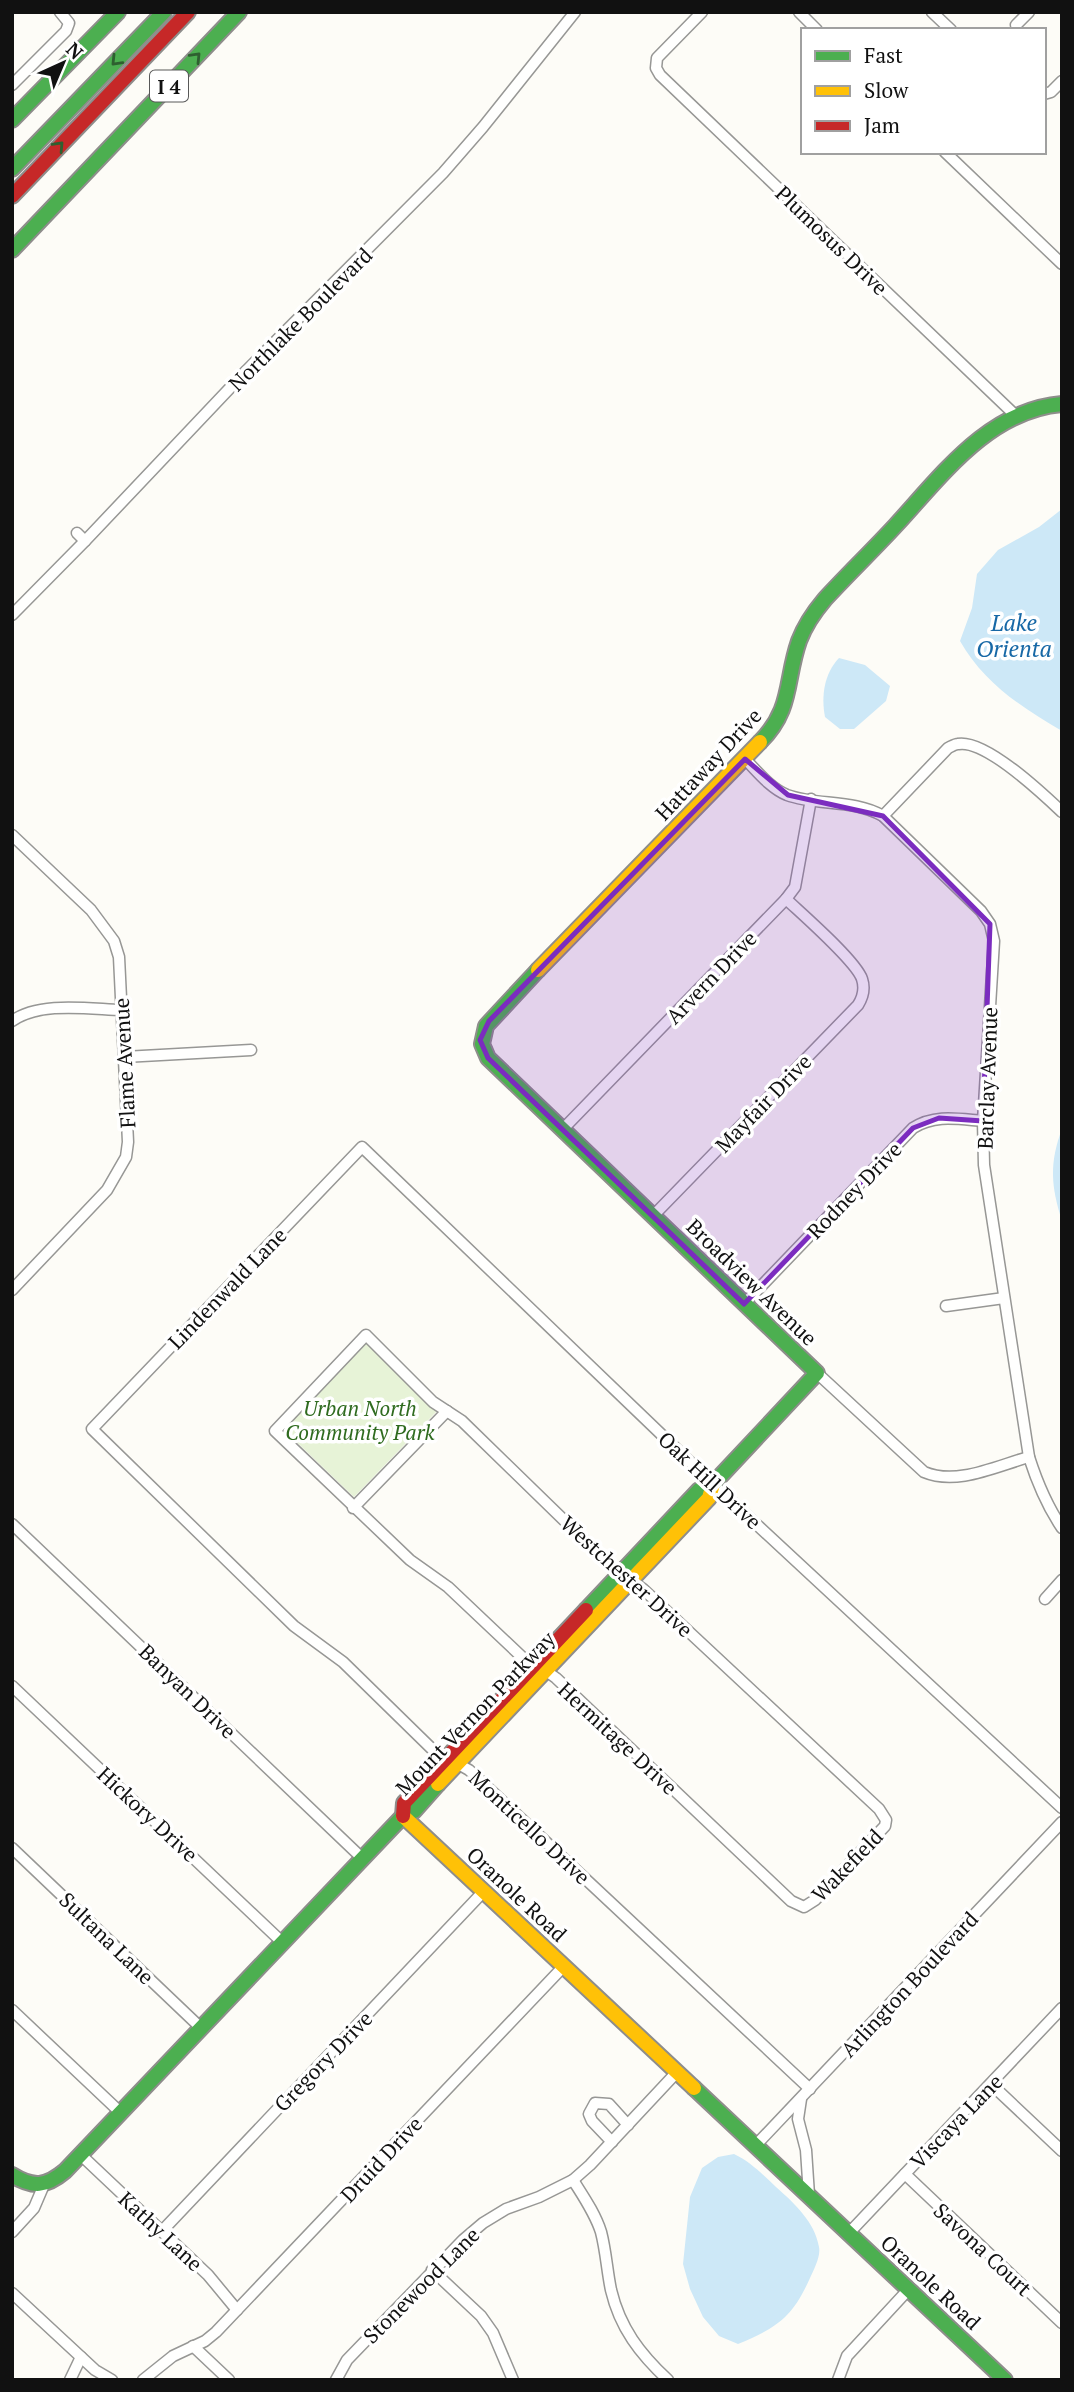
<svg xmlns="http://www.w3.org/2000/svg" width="1074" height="2392" viewBox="0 0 1074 2392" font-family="'PT Serif',serif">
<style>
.green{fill:#e7f3d7}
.water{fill:#cde8f7}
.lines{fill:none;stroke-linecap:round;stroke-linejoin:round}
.street-casing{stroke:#979795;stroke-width:13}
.fast-casing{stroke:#8e8d8b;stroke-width:18}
.slow-casing{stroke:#8e8d8b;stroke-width:18}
.jam-casing{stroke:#8e8d8b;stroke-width:18}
.street{stroke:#fffffe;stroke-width:10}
.fast{stroke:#4caf50;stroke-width:14}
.slow{stroke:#ffc107;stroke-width:14}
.jam{stroke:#c62828;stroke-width:14}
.oneway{stroke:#2e6030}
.marked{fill:#7b2cbf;fill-opacity:0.2;stroke:#7b2cbf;stroke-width:5;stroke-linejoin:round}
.labels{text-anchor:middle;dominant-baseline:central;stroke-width:7;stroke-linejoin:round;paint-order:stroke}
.shield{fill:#fff;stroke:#585858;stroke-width:2}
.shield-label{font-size:19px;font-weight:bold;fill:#111}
.street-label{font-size:21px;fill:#111;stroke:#fff}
.park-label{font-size:21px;font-style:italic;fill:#2f6b1f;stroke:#fff}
.water-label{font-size:23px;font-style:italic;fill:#1768a6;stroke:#fff}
</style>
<rect width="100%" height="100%" fill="#fdfcf7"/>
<polygon class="green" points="366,1343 437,1411 354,1497 283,1429"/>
<g class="water">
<path d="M1062,509V731C1022,708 983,682 960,641L972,608L977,574L998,550L1039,527Z"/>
<path d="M839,658L865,665L890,686L886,701L854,729H840L825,717C821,696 824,674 839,658Z"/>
<path d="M1062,1129V1221C1051,1187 1049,1163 1062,1129Z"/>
<path d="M734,2154C751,2162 763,2175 776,2187C794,2203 815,2222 819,2247C821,2256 814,2269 810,2278C792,2318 778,2327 738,2344L719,2336L703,2317L690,2289L683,2264L690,2197L702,2168L718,2157Z"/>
</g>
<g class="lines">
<g class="street-casing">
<g id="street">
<polyline points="702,12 657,58 656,68 660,75 1015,415"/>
<polyline points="799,12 817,30"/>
<polyline points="932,12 951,30"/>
<polyline points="1016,25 1029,12"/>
<polyline points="12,85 66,31 69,23 60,12"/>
<polyline points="1044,94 1051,92 1062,81"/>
<polyline points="945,152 1062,264"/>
<polyline points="77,533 85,541"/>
<polyline points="12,615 85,541 247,370 443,173 483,127 575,12"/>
<path d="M745,759C757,771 770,788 787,795C817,806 854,799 883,816L981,911L990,924L994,941L983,1121L984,1165L1029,1457C1037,1482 1047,1506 1062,1528"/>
<path d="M883,816L948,748C952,746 955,744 958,744C985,739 1043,794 1062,812"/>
<polyline points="12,835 91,910 114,941 119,957 128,1142 126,1157 107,1190 12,1290"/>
<path d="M12,1021C40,1001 89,1009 122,1010"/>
<polyline points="124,1057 251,1050"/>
<polyline points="563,1129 786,899 795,887 811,799"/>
<path d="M653,1216L858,1005C863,997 865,988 862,979C856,961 803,915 786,899"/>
<path d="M744,1304L913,1128C935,1114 958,1119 983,1121"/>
<polyline points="946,1306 1004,1298"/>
<polygon points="366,1335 433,1402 462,1421 610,1565 643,1589 879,1809 886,1820 885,1826 815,1900 804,1907 791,1901 556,1678 535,1663 522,1657 448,1587 410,1560 275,1431"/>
<path d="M817,1373L924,1472C957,1486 996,1466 1029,1457"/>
<polyline points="353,1508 447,1411"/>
<polyline points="12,1524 363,1859"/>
<polyline points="1045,1599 1062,1580"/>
<polyline points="12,1686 283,1943"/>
<polyline points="12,1848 201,2028"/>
<polyline points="12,2010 121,2113"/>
<polyline points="991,2084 1062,2151"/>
<polyline points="810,2089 469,1770 433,1750 343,1662 294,1626 92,1429 362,1147 713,1484 1062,1808"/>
<polyline points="801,2099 798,2119 806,2150 809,2195"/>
<polyline points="612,2142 592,2121 589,2114 595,2103 609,2104 628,2125"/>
<polyline points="756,2145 1062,1822"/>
<polyline points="81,2155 208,2275 237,2310"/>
<polyline points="905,2174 1062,2323"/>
<path d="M573,2180C583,2196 595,2213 601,2232C606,2251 607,2271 611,2290C620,2328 640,2354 668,2380"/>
<polyline points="162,2231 484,1891"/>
<polyline points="12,2232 34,2208 43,2187"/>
<polyline points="849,2233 1062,2008"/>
<polyline points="432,2270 481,2316 493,2333 513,2380"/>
<polyline points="12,2293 95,2370 112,2380"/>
<polyline points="193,2346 229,2380"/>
<polyline points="70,2380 81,2357"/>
<polyline points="143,2380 173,2356 205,2341 216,2332 564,1966"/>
<polyline points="336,2380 347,2360 463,2240 483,2223 506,2209 539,2197 573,2180 590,2165 677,2072"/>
<polyline points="838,2380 847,2356 908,2290"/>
</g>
</g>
<g class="fast-casing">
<g id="fast">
<polyline points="12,120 118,12"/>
<polyline points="12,169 164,12"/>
<polyline points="12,250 239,12"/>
<path d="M760,742C793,709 785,681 799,641C805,625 814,612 825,599C848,574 873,550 896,525C942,475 989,410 1062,404"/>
<polyline points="538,970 486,1026 482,1044 488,1058 817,1373 713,1484 699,1490 586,1610"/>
<polyline points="694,2088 1005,2380"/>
<path d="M12,2175C33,2188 46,2187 65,2171L403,1816L414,1811L438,1784"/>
</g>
</g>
<g class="slow-casing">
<g id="slow">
<polyline points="538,970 760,742"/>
<polyline points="438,1784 709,1498 713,1484"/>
<polyline points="403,1816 694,2088"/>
</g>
</g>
<g class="jam-casing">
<g id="jam">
<polyline points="12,196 188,12"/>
<polyline points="403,1816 404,1803 586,1610"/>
</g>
</g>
<use href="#street" class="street"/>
<use href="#fast" class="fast"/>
<use href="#slow" class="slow"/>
<use href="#jam" class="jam"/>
</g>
<defs><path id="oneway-chevron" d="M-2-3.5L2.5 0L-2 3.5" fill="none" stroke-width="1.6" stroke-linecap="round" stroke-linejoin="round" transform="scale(1.75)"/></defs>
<g class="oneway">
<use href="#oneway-chevron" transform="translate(196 57) rotate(-46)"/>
<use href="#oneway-chevron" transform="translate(116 61) rotate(134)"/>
<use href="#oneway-chevron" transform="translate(59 146) rotate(-47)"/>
</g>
<path class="marked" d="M745,759L788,795L883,816L990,924L983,1121L939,1118L913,1128L744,1304L488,1058L480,1040L489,1021Z"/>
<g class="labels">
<rect class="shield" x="150" y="70.5" width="38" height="31" rx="5"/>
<g class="shield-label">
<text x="169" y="86">I 4</text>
</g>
<g class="street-label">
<text transform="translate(832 240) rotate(44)">Plumosus Drive</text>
<text transform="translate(300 319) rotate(-45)">Northlake Boulevard</text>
<text transform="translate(708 764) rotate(-47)">Hattaway Drive</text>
<text transform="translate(711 977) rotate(-46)">Arvern Drive</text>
<text transform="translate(124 1063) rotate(-93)">Flame Avenue</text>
<text transform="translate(987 1078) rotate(-88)">Barclay Avenue</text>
<text transform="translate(763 1103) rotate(-46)">Mayfair Drive</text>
<text transform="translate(854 1190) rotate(-46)">Rodney Drive</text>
<text transform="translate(752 1282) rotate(44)">Broadview Avenue</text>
<text transform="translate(227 1288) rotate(-46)">Lindenwald Lane</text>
<text transform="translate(710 1480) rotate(43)">Oak Hill Drive</text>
<text transform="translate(627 1576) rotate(42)">Westchester Drive</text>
<text transform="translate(188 1691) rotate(44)">Banyan Drive</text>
<text transform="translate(475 1713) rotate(-46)">Mount Vernon Parkway</text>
<text transform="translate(618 1738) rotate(43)">Hermitage Drive</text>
<text transform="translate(148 1814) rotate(43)">Hickory Drive</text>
<text transform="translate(530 1827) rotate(43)">Monticello Drive</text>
<text transform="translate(847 1865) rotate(-46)">Wakefield</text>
<text transform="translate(517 1894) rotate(43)">Oranole Road</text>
<text transform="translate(107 1938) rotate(44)">Sultana Lane</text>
<text transform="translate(909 1984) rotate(-47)">Arlington Boulevard</text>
<text transform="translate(323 2061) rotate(-46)">Gregory Drive</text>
<text transform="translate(956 2121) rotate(-46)">Viscaya Lane</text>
<text transform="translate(381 2159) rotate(-47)">Druid Drive</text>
<text transform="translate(161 2231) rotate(43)">Kathy Lane</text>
<text transform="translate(983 2249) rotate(43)">Savona Court</text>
<text transform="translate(931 2282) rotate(43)">Oranole Road</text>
<text transform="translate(421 2285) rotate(-45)">Stonewood Lane</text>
</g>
<g class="park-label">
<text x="360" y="1408">Urban North<tspan x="360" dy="24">Community Park</tspan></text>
</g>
<g class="water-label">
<text x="1014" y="622">Lake<tspan x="1014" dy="26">Orienta</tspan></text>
</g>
</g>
<rect width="1074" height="2392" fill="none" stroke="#111111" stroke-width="28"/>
<rect x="801" y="28" width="245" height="126" fill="#ffffff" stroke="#a0a0a0" stroke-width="2"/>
<rect x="815" y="51" width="35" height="10" fill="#4caf50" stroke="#a0a0a0" stroke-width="2"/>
<text x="864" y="63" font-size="21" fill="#111111">Fast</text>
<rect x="815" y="86" width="35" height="10" fill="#ffc107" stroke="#a0a0a0" stroke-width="2"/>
<text x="864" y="98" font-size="21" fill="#111111">Slow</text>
<rect x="815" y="121" width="35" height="10" fill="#c62828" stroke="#a0a0a0" stroke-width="2"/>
<text x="864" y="133" font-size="21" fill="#111111">Jam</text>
<g transform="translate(63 63) rotate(44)" stroke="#ffffff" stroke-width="5" paint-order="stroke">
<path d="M0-5L12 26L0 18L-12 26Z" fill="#111111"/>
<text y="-10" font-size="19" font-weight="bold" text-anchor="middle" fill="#111111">N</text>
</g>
</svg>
